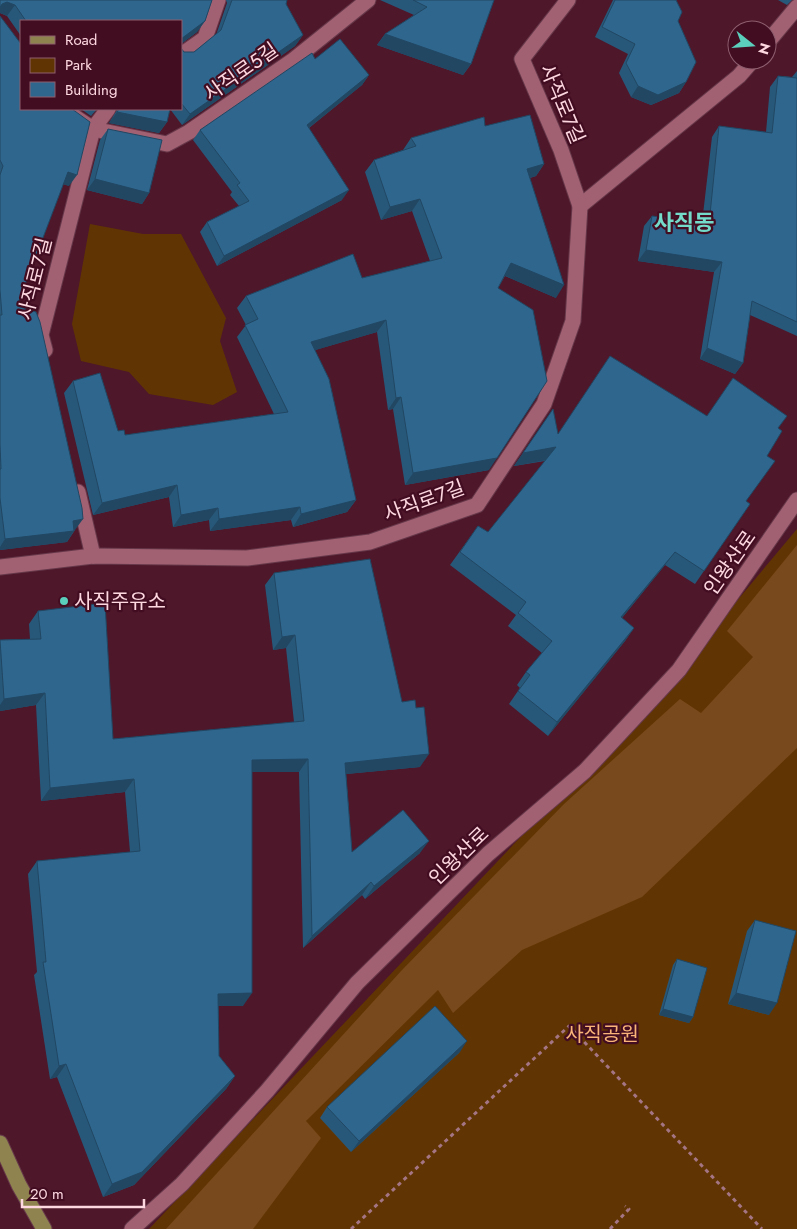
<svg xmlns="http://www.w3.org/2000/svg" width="797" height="1229" viewBox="0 0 797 1229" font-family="Jost,'Noto Sans KR',sans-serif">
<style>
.green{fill:#613503}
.forest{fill:#78491c}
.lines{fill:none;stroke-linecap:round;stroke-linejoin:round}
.minor-casing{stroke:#663849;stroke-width:17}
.tertiary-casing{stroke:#663849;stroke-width:17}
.primary-casing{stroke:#663849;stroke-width:17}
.path{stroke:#a47584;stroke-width:3;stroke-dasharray:4 4;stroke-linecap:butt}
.minor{stroke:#a16173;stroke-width:15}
.tertiary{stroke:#a16173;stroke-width:15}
.primary{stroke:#8f844f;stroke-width:15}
.wall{fill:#285879}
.shaded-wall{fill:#214763}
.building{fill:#2f668d;stroke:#214763}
.poi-dot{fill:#5bcebc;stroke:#420c21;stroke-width:2}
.labels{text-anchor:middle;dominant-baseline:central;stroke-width:4.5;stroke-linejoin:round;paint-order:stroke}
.street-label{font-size:20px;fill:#fdd8e1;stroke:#420c21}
.poi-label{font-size:20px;fill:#fdd8e1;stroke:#420c21;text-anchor:start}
.park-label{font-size:20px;fill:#f9b578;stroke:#420c21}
.quarter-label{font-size:22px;font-weight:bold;fill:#74dbca;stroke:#420c21}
</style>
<rect width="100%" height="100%" fill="#4e172a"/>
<g class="green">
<polygon points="90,224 143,234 181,234 226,318 220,341 237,392 213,405 149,394 129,372 81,361 72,324"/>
<polygon points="797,529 797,1229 149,1229 679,670"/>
</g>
<polygon class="forest" points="797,545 797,748 642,897 522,950 453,1013 438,990 306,1121 321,1138 253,1229 166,1229 402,970 564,804 680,699 701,713 753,657 727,631"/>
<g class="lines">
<g class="minor-casing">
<g id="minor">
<polyline points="767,43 797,7"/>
<polyline points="181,55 205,38 218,0"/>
<polyline points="67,109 72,115 93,129 108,109"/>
<polyline points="580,206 739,76 753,60"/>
<polyline points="45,350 41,335 93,129 167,144 189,132 292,61 368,0"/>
<polyline points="78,492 93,556"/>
<polyline points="0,567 93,556 247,558 370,542 477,505 544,404 573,321 580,206 561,150 522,59 568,0"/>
</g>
</g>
<g class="tertiary-casing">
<polyline id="tertiary" points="132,1229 182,1184 267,1091 357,983 488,854 585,771 679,670 797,500"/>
</g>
<g class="primary-casing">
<polyline id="primary" points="0,1143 19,1185 44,1229"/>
</g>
<g class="path">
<polyline points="351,1229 569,1026 762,1229"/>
<polyline points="610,1229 629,1209 625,1206"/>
</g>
<use href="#minor" class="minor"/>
<use href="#tertiary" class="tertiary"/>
<use href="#primary" class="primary"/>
</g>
<g class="wall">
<polygon points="0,0 212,0 205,21 197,32 181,44 181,21 21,21 21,36 7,16 0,13"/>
<polygon points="226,0 287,0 286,4 303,35 295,46 182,125 170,109 167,122 159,133 109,123 117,110 117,109 181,109 181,48 184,52 194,52 216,35 227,3"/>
<polygon points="380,0 494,0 471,64 463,75 377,45 385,34 414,15"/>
<polygon points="613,0 676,0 678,21 686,82 679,93 651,105 631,97 619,73 628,54 595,37"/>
<polygon points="778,0 792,0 787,5"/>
<polygon points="0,16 69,186 63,184 17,306 75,530 67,542 0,550"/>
<polygon points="315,59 369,75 362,85 309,128 342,200 217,266 200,232 207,222 239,206 230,195 232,192 193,140 200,130"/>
<polygon points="797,68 797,336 750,315 743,363 735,374 700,359 714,272 638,261 644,226 652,216 702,223 712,137 719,126 766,132 770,87 778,76 792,77 797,71"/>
<polygon points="81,109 97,109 91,116"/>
<polygon points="485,126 544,164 536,176 530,178 556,298 505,276 498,288 489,470 405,485 393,409 388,410 377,332 315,350 356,500 347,512 293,527 291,520 210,531 209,520 173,527 169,497 93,515 64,393 73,381 118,431 125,435 274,414 237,337 246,325 237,308 246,296 362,278 430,261 412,211 381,220 365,172 374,160 403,150 411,138"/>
<polygon points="108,129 149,193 142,204 87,190 100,140"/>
<polygon points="553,409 557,434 706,416 778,428 767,456 746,501 750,504 695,584 665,565 622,618 634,628 625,641 548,736 509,704 520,688 517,685 526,672 542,653 508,626 516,615 450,565 478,526 488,532 545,461 514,466"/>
<polygon points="274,573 402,702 420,767 346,774 352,852 420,853 365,899 362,895 303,948 299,772 252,772 243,1006 218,1006 219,1056 235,1076 226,1089 134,1185 103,1197 57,1077 50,1079 34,975 37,972 28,874 37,861 130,852 125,792 41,801 36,705 0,711 0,640 30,639 29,624 38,611 113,739 294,722 286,648 273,650 265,585"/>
<polygon points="755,920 769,1015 728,1004 747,931"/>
<polygon points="677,959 693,1017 689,1023 659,1015 673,965"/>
<polygon points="460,1052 351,1152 320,1118 327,1107"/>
</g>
<g class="shaded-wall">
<polygon points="7,2 15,5 7,16 0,13 0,6 2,4"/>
<polygon points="205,21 197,32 181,44 181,39"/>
<polygon points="385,34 471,64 463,75 377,45"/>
<polygon points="303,35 295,46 182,125 190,114"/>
<polygon points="369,75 362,85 300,135 307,125"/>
<polygon points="686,82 679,93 651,105 631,97 638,86"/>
<polygon points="117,112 167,122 159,133 109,123"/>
<polygon points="544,164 536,176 519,181 527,169"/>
<polygon points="68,172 77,175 69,186 60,183"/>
<polygon points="95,179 149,193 142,204 87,190"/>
<polygon points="349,190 342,200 217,266 224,256"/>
<polygon points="420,199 412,211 381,220 390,207"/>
<polygon points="646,250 722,262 714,272 638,261"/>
<polygon points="511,263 564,285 556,298 503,275"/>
<polygon points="386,320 377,332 302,354 311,342"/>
<polygon points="707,348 743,363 735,374 700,359"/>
<polygon points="401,397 393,409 388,410 396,398"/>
<polygon points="556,447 547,460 514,466 523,453"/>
<polygon points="497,458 489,470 405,485 413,473"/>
<polygon points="177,485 169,497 93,515 102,503"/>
<polygon points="356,500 347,512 293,527 301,514"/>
<polygon points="300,507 291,520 210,531 219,519"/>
<polygon points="218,508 209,520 173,527 181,515"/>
<polygon points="83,519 75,530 66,532 74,531 67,542 0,550 0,547 5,539 73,521"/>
<polygon points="675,552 665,565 612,630 621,617"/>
<polygon points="634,628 625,641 548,736 557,722"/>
<polygon points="295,635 286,648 273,650 282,637"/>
<polygon points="45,693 36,705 0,711 0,705 4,699"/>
<polygon points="429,754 420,767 336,775 345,763"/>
<polygon points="308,759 299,772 243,772 252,760"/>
<polygon points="134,779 125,792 41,801 50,788"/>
<polygon points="429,841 420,853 365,899 374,886"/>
<polygon points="371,882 362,895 303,948 312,936"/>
<polygon points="252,993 243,1006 209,1006 218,994"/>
<polygon points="736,993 777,1003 769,1015 728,1004"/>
<polygon points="663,1009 693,1017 689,1023 659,1015"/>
<polygon points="467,1041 460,1052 351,1152 359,1141"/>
<polygon points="66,1064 57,1077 50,1079 59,1066"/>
<polygon points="235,1076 226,1089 134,1185 103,1197 112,1184"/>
</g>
<g class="building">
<polygon points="0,0 212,0 205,21 181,39 181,21 26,21 15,5 7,2 2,4 0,8"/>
<polygon points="232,0 287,0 286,4 303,35 190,114 181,103 181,48 184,52 194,52 221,30"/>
<polygon points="413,0 494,0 471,64 385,34 427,7"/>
<polygon points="615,0 676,0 682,12 678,21 696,62 686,82 658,95 638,86 626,63 635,44 602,27"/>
<polygon points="0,16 21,44 21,109 72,109 90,122 77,175 68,172 17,306 36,312 40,322 82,508 83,519 73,521 74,531 5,539 0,498 0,469 1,469 0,444 0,315 2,315 0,290 0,175 3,166 0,160"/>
<polygon points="340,39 369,75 307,125 349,190 224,256 207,222 249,201 237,185 240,183 200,130 312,53 315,59"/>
<polygon points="778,76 797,78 797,322 752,301 743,363 707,348 722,262 646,250 652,216 709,224 719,126 772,133"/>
<polygon points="119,109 170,109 167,122 117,112"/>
<polygon points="530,115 544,164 527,169 564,285 511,263 498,288 533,310 547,381 497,458 413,473 401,397 396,398 386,320 311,342 329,379 356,500 301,514 300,507 219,519 218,508 181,515 177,485 102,503 73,381 100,373 118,431 124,430 125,435 288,412 245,325 258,319 246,296 353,254 362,278 442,258 420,199 390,207 374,160 416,146 411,138 484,117 485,126"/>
<polygon points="108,129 162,140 149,193 95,179"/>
<polygon points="610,356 707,416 733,378 787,416 778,428 782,431 767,456 775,461 746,501 750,504 704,571 675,552 621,617 634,628 557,722 518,691 530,675 526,672 552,641 518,613 526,602 460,552 478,526 488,532 556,447 523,453 553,409 558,434"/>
<polygon points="370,559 402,702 415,700 416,708 424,707 429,754 345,763 352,852 403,810 429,841 374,886 371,882 312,936 308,759 252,760 252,993 218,994 219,1056 235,1076 142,1172 112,1184 66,1064 59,1066 43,962 46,962 37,861 140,851 134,779 50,788 45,693 4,699 0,640 41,639 38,611 105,603 113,739 304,721 295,635 282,637 274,573"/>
<polygon points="755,920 796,931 777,1003 736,993"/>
<polygon points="677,959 707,968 693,1017 663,1009"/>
<polygon points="435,1006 467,1041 359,1141 327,1107"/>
</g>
<circle class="poi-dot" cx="64" cy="601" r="5"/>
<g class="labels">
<g class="street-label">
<text transform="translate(241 72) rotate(-35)">사직로5길</text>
<text transform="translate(562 104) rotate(67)">사직로7길</text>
<text transform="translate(35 279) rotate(-76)">사직로7길</text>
<text transform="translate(424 501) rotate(-20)">사직로7길</text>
<text transform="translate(730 563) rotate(-55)">인왕산로</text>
<text transform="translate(459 856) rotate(-44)">인왕산로</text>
</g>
<g class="poi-label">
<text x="74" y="601">사직주유소</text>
</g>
<g class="park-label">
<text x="602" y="1034">사직공원</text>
</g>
<g class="quarter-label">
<text x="684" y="222">사직동</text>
</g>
</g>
<rect x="20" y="20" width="162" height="90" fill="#420c21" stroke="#8d5e6e"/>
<rect x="30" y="36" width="25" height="8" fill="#8f844f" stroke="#8d5e6e"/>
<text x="65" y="45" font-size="15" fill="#fdd8e1">Road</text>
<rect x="30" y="58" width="25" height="15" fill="#613503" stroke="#8d5e6e"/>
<text x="65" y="70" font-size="15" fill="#fdd8e1">Park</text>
<rect x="30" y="82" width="25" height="15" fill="#2f668d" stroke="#8d5e6e"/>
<text x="65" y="95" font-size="15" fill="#fdd8e1">Building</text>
<g transform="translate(752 45) rotate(107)"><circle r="24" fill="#420c21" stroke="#8d5e6e"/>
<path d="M0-4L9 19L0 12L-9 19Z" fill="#5bcebc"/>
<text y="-8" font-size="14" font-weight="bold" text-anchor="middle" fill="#fdd8e1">N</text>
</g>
<path d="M22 1199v8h122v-8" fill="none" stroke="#fdd8e1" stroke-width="2.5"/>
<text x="30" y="1199" font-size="15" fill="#fdd8e1" stroke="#420c21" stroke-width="4" paint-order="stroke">20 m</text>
</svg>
